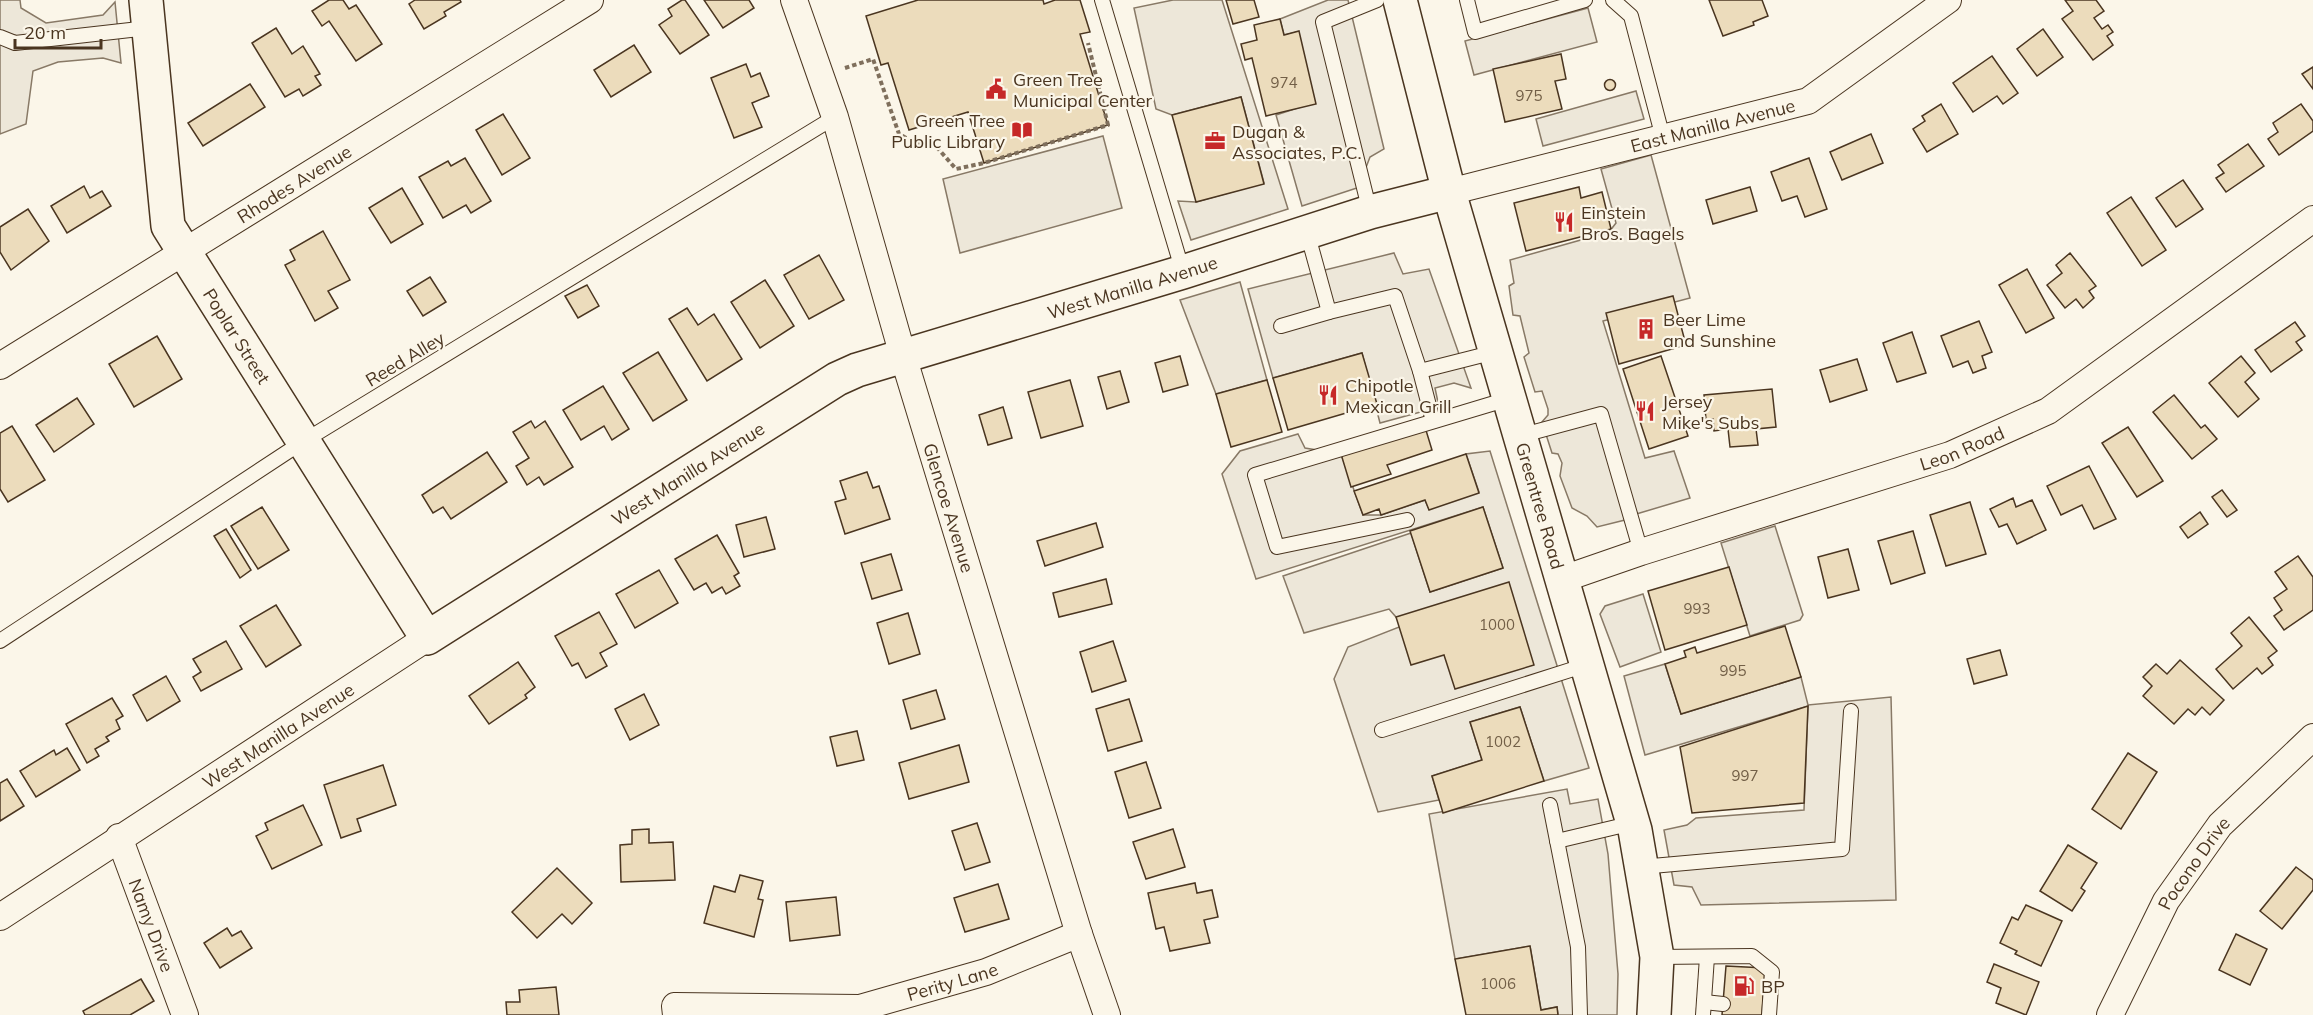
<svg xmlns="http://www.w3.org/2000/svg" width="2313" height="1015" viewBox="0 0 2313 1015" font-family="Mulish,sans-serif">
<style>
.parking{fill:#ede7d9;stroke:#887966;stroke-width:1.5}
.building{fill:#ecdcbc;stroke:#4a3520;stroke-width:1.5}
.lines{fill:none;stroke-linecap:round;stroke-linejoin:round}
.lane-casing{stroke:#4a3520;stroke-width:16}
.street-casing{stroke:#4a3520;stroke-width:28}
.secondary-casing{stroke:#4a3520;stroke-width:36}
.primary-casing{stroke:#4a3520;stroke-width:36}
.path{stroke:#7f6f5c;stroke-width:4;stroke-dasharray:4.5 3;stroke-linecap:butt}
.lane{stroke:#fbf6e9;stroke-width:14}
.street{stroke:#fbf6e9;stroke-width:26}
.secondary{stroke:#fbf6e9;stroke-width:33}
.primary{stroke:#fbf6e9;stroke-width:33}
.labels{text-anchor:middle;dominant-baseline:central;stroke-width:4.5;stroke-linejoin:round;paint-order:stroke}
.number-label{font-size:15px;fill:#725f47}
.poi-label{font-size:18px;fill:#4a3520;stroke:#fbf6e9;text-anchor:start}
.street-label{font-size:18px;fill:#4a3520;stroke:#fbf6e9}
</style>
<rect width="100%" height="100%" fill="#fbf6e9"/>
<g class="parking">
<polygon points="0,0 20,0 21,8 46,23 103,15 115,2 121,63 103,58 58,62 33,71 26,124 0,134"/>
<polygon points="1173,0 1222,0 1288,209 1191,240 1178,201 1196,202 1264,183 1241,97 1172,115 1156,109 1134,8"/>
<polygon points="1328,0 1348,0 1384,149 1370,157 1365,170 1369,184 1302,206 1276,115 1313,103 1298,32 1284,35 1280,19"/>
<polygon points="1588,8 1597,42 1474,75 1465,41"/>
<polygon points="1636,91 1644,119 1543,146 1536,119"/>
<polygon points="1103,136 1122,208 960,253 943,179"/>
<polygon points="1651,155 1690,298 1603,321 1645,458 1674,451 1690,498 1633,515 1625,520 1597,527 1587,516 1572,508 1560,476 1562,463 1558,454 1552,453 1542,422 1548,415 1548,409 1542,391 1535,392 1524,357 1529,353 1520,316 1513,315 1509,286 1514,283 1510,260 1609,232 1616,223 1601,169"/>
<polygon points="1394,253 1403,274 1429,269 1471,388 1454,383 1435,388 1439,407 1380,423 1362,353 1273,378 1248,289"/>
<polygon points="1240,282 1267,380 1216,394 1180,300"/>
<polygon points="1298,434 1305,448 1341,454 1363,515 1381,515 1425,500 1429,509 1479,492 1466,454 1490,451 1589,768 1544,781 1520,707 1470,722 1482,760 1432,776 1439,800 1378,812 1334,679 1348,647 1399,627 1444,655 1533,665 1396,617 1389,609 1304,633 1283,576 1411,533 1430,592 1503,568 1483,507 1256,579 1222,474 1240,451"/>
<polygon points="1775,526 1803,615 1800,620 1750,636 1721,543"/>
<polygon points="1643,594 1661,652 1620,667 1600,614 1605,606"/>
<polygon points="1665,664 1681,714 1801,677 1808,705 1891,697 1896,900 1701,905 1692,887 1674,885 1664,830 1687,825 1696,818 1804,810 1808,706 1645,755 1624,676"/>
<polygon points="1567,789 1570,804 1598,799 1608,854 1618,974 1617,1015 1558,1015 1557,1007 1541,1010 1530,946 1455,959 1429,814"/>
</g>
<g class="building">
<polygon points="329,0 343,0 349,9 356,5 382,44 356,61 329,21 322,26 312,11"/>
<polygon points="415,0 460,0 461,2 444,12 446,16 424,29 409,4"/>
<polygon points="682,0 685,0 709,35 680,54 659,25 672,16 668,9"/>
<polygon points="704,0 749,0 754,8 723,28"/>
<polygon points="918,0 1043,0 1044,4 1055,0 1080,0 1090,32 1080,34 1108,125 984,163 968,112 909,130 888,63 881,65 866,16"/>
<polygon points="1226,0 1254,0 1259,17 1233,24"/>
<polygon points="1709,0 1762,0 1768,16 1753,22 1754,25 1723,36"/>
<polygon points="2065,0 2096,0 2104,11 2094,18 2102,29 2108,25 2113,32 2107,36 2113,45 2093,60 2062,19 2073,11"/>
<polygon points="1280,19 1284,35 1299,31 1316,104 1266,116 1252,58 1245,60 1241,44 1257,40 1254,25"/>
<polygon points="276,28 292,54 303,46 320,74 315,76 321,85 303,96 299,89 285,97 252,43"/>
<polygon points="2043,29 2063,57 2037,76 2017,49"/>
<polygon points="634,45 651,72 611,97 594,70"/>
<polygon points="1561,54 1566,79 1555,81 1562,109 1505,122 1493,69"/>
<polygon points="1992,56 2018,93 2003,104 1997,96 1973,112 1953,83"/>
<polygon points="746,64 751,77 760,73 769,96 752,103 762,127 734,138 711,78"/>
<polygon points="2313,67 2313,89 2302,74"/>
<circle cx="1610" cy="85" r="5.5"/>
<polygon points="250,84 265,107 203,146 188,123"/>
<polygon points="1241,97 1264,184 1196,202 1172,115"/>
<polygon points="1941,104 1958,134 1927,152 1913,129 1925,121 1922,116"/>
<polygon points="2301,104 2313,121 2313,131 2279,155 2268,139 2278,132 2273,123"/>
<polygon points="503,114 530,158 502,175 476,130"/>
<polygon points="1871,134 1883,163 1842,180 1830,152"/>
<polygon points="2248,144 2264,166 2226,192 2216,178 2224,173 2218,165"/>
<polygon points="465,158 491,201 471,213 466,205 443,218 419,177 448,161 451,166"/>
<polygon points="1809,158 1827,209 1805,217 1797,196 1782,201 1771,172"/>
<polygon points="2183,180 2203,209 2176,227 2156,198"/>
<polygon points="84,186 90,198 102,191 111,206 67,233 51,206"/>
<polygon points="1579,187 1581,198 1602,192 1611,229 1526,251 1514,203"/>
<polygon points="1750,187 1757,211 1713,224 1706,200"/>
<polygon points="402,188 423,224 391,243 369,208"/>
<polygon points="2131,197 2166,250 2142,266 2107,213"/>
<polygon points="28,209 49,241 11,270 0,252 0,227"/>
<polygon points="323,231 350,280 328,291 338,308 315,321 285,265 295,260 290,250"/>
<polygon points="2070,253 2096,286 2089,291 2094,298 2083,308 2076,299 2065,308 2047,285 2062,273 2056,265"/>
<polygon points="819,255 844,300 809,319 784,275"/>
<polygon points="2027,269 2054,318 2026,333 1999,285"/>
<polygon points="430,277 446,302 423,316 407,291"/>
<polygon points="765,280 794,326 760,348 731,302"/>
<polygon points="587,285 599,306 578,318 565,296"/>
<polygon points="1673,296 1686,345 1619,364 1606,313"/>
<polygon points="687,308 698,325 714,314 742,359 707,381 669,319"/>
<polygon points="1979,321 1992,352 1982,356 1986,368 1973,373 1968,361 1953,367 1941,336"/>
<polygon points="2295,322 2305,336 2296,342 2302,350 2271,372 2255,350"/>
<polygon points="1912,332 1926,373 1897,382 1883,343"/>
<polygon points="157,336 182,379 134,407 109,364"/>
<polygon points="658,352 687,400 653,421 623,373"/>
<polygon points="1362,353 1377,404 1288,430 1273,378"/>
<polygon points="1180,356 1188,385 1163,392 1155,363"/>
<polygon points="1661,356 1688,436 1649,449 1623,369"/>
<polygon points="2241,356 2255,373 2245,382 2259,399 2238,417 2209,383"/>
<polygon points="1857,359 1867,390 1830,402 1820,370"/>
<polygon points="1120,371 1129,402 1107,409 1098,377"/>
<polygon points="1070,380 1083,426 1041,438 1028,392"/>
<polygon points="1267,380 1282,432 1231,447 1216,394"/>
<polygon points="603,386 629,429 612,440 604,426 581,440 563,410"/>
<polygon points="1772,389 1776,427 1756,429 1758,445 1730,447 1728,429 1714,431 1713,419 1706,420 1704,395"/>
<polygon points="2174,395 2201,428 2205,425 2217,439 2192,459 2153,412"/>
<polygon points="77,398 94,424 54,452 36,425"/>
<polygon points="1003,407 1012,438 988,445 979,415"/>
<polygon points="531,421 535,428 545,421 573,467 544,485 539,477 527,485 516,466 529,458 513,432"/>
<polygon points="12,426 45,480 8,502 0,489 0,433"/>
<polygon points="1425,427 1432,450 1387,465 1391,474 1351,487 1341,454"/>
<polygon points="2128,427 2163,481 2137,497 2102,443"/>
<polygon points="487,452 507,482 451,519 443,507 433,513 422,495"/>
<polygon points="1466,454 1479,493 1429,510 1425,500 1381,515 1379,509 1363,515 1354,491"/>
<polygon points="2089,466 2116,519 2094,529 2082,505 2061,515 2047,486"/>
<polygon points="867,472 873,488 879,486 890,519 845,534 835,502 846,499 840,481"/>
<polygon points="2222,490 2237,510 2227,517 2212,497"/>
<polygon points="2013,498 2016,507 2032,500 2046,530 2017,544 2007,524 1999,527 1990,509"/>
<polygon points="1970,502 1986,554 1946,566 1930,515"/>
<polygon points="262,507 289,550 258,569 231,526"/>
<polygon points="1483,507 1503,568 1430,592 1410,531"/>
<polygon points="2200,512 2208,524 2188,538 2180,527"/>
<polygon points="766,517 775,549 744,557 736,525"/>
<polygon points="1096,523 1103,547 1045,566 1037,541"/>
<polygon points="226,529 251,570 240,578 214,536"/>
<polygon points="1913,531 1925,573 1891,584 1878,541"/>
<polygon points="717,535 739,573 734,576 740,586 726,594 722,587 712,593 706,583 694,590 675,559"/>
<polygon points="1848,549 1859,590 1828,598 1818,557"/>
<polygon points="891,554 902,590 872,599 861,563"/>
<polygon points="2298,556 2313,577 2313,610 2284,630 2274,616 2282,610 2274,598 2287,589 2275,572"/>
<polygon points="1729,567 1747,625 1665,650 1648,591"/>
<polygon points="659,570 678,603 635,628 616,594"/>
<polygon points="1106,579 1112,604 1059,617 1053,593"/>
<polygon points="1509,582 1534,665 1455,689 1444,655 1411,665 1396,617"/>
<polygon points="276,605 301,645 266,667 240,626"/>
<polygon points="599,612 617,644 600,653 607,666 586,678 578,663 572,666 555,636"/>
<polygon points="908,613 920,654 889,664 877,623"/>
<polygon points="2249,617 2277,651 2268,658 2273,665 2262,674 2257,668 2233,689 2216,669 2242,646 2231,633"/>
<polygon points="1785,626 1801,677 1681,714 1665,664 1686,657 1684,651 1695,647 1697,653"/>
<polygon points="226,641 242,669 201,691 193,677 201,672 193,659"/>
<polygon points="1113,641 1126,681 1092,692 1080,652"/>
<polygon points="2000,650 2007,675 1974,684 1967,659"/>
<polygon points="2180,660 2224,700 2210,715 2202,707 2195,715 2188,709 2174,724 2143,696 2152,686 2143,677 2156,664 2167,674"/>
<polygon points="518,662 535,687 525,695 527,698 489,724 469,696"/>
<polygon points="166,676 180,701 147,721 133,695"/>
<polygon points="936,690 945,719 911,729 903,700"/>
<polygon points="644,694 659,725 630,740 615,709"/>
<polygon points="112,698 123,716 116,720 120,729 106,737 109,741 95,749 99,756 87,763 66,724"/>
<polygon points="1129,699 1142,741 1108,751 1096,709"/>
<polygon points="1808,706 1804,803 1692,813 1680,747"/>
<polygon points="1520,707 1544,781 1443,813 1432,776 1482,760 1470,722"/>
<polygon points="857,731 864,760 837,766 830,737"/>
<polygon points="959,745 969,782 909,799 899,763"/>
<polygon points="67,748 80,770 36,797 20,771 54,750 56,755"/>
<polygon points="2128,753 2157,772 2121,829 2092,809"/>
<polygon points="1146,762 1161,808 1129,818 1115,772"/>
<polygon points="383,765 396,805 357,819 361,831 341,838 324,785"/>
<polygon points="7,779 24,806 0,821 0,783"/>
<polygon points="303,805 322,845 272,869 256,836 268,830 265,823"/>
<polygon points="977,823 990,862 965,870 952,831"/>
<polygon points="649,829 649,843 673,842 675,880 621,882 620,845 632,844 632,830"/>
<polygon points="1173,829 1185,867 1146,879 1133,842"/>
<polygon points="2068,845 2097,863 2081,888 2085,891 2072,911 2040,891"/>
<polygon points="2296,867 2313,880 2313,890 2282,929 2260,911"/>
<polygon points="557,868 592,903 572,924 562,914 537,938 512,912"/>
<polygon points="740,875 763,881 758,899 763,900 754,937 704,923 714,886 735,892"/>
<polygon points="1195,883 1197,893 1212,890 1218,917 1204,920 1210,943 1170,951 1164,927 1156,929 1148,893"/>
<polygon points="998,884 1009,919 965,932 954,898"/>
<polygon points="836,897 840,935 790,941 786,902"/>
<polygon points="2026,905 2062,921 2041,966 2015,954 2017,951 2000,943 2012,917 2018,920"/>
<polygon points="227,928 232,936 241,931 252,948 220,968 204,943"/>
<polygon points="2236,934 2267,949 2250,985 2219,970"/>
<polygon points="1530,946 1541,1010 1557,1007 1558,1015 1466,1015 1455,959"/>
<polygon points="1994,964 2039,982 2026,1015 1996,1003 2001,988 1987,982"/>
<polygon points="1726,966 1765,968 1762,1015 1722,1015"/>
<polygon points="141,979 154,1001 130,1015 85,1015 83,1011"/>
<polygon points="556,987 559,1015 507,1015 506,1002 520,1002 519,990"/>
</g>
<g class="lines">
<g class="lane-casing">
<g id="lane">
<polyline points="1102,0 1183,272"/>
<polyline points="1467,0 1475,32 1585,0"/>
<polyline points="1613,0 1631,16 1663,138"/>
<polyline points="0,37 15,43 148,28"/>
<polyline points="1370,212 1323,22 1377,0"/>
<polyline points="1307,232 1329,312 1395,296 1420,371 1495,352"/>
<polyline points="1281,326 1329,312"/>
<polyline points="1420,371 1433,421"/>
<polyline points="1519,436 1601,414 1641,552"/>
<polyline points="1407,520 1277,547 1255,475 1508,399"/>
<polyline points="0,641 304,441 835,117"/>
<polyline points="1382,730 1586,665"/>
<polyline points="1550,805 1578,947 1580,1015"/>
<polyline points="1557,841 1633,823"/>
<polyline points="1641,867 1842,849 1851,711"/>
<polyline points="1657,957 1752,956 1772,972 1769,1015"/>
<polyline points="1704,1002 1723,1004"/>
<polyline points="1703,1015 1707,957"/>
</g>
</g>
<g class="street-casing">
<g id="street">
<path id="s1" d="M794,0L835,117L903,356L1079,934L1107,1015"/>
<path id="s2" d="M1449,192L1808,101L1948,0"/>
<path id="s3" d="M0,366L590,0"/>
<path id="s4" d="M1560,580L1641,552L1950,455L2048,411L2313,219"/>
<path id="s5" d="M119,837L185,1015"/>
<path id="s6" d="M0,917L427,638"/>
<path id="s7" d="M676,1015L675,1006L860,1008L986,972L1079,934"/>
<path id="s8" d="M2110,1015L2166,901L2220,825L2313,737"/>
</g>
</g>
<g class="secondary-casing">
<g id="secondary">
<path id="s9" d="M146,0L168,226L427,638L837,379L857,370L1183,272L1370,212L1449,192"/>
</g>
</g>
<g class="primary-casing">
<g id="primary">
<path id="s10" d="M1400,0L1449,192L1635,830L1657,957L1654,1015"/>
</g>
</g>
<polyline class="path" points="845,68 873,59 899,134 915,143 934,144 956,169 984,163 1108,125 1088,43"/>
<use href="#lane" class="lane"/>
<use href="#street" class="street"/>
<use href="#secondary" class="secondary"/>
<use href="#primary" class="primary"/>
</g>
<defs>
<g id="civic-bare" transform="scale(1.62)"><path d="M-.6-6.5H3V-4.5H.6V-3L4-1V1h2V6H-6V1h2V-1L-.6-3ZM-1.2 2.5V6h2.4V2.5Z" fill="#c62828" stroke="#fbf6e9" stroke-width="2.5" paint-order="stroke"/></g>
<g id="library-bare" transform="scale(1.62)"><path d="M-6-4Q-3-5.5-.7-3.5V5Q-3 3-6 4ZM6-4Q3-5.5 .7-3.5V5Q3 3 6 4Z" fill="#c62828" stroke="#fbf6e9" stroke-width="2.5" paint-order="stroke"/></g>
<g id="office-bare" transform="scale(1.62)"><path d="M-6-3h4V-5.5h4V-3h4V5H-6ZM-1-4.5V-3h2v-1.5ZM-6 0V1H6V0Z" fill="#c62828" stroke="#fbf6e9" stroke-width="2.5" paint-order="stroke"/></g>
<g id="restaurant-bare" transform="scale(1.62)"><path d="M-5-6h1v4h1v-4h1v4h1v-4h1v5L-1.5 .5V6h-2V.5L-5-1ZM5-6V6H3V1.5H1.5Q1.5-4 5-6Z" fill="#c62828" stroke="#fbf6e9" stroke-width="2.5" paint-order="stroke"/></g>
<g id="building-bare" transform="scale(1.62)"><path d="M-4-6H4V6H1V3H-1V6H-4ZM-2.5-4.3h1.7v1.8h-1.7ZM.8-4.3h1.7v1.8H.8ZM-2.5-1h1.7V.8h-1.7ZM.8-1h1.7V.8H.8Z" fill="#c62828" stroke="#fbf6e9" stroke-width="2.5" paint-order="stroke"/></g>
<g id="fuel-bare" transform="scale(1.62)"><path d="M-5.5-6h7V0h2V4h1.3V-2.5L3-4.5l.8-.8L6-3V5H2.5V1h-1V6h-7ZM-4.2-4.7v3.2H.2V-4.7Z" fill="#c62828" stroke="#fbf6e9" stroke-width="2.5" paint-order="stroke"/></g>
</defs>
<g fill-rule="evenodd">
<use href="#civic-bare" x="996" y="89"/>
<use href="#library-bare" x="1022" y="130"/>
<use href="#office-bare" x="1215" y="141"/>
<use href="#restaurant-bare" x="1564" y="222"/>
<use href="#building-bare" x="1646" y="329"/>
<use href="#restaurant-bare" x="1328" y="395"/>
<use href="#restaurant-bare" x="1645" y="411"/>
<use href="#fuel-bare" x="1744" y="986"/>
</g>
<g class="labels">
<g class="number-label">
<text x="1284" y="82">974</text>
<text x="1529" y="95">975</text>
<text x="1697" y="608">993</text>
<text x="1497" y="624">1000</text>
<text x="1733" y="670">995</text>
<text x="1503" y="741">1002</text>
<text x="1745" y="775">997</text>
<text x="1498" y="983">1006</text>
</g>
<g class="poi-label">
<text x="1013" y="79">Green Tree<tspan x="1013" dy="21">Municipal Center</tspan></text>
<text x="1005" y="120" text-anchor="end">Green Tree<tspan x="1005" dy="21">Public Library</tspan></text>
<text x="1232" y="131">Dugan &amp;<tspan x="1232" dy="21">Associates, P.C.</tspan></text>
<text x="1581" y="212">Einstein<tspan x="1581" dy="21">Bros. Bagels</tspan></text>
<text x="1663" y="319">Beer Lime<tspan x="1663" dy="21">and Sunshine</tspan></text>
<text x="1345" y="385">Chipotle<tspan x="1345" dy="21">Mexican Grill</tspan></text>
<text x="1662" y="401">Jersey<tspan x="1662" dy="21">Mike's Subs</tspan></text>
<text x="1761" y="986">BP</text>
</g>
<g class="street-label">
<text stroke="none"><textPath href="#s2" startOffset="272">East Manilla Avenue</textPath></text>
<text stroke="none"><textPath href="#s3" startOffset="346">Rhodes Avenue</textPath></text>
<text stroke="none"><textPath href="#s9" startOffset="1508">West Manilla Avenue</textPath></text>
<text stroke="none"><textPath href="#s9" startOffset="357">Poplar Street</textPath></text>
<text transform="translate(405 359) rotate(-31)">Reed Alley</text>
<text stroke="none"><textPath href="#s4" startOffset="423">Leon Road</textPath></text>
<text stroke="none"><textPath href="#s9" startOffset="1022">West Manilla Avenue</textPath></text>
<text stroke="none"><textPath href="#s10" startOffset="525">Greentree Road</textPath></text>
<text stroke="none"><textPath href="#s1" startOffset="531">Glencoe Avenue</textPath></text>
<text stroke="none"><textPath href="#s6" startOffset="332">West Manilla Avenue</textPath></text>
<text stroke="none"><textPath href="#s8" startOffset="174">Pocono Drive</textPath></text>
<text stroke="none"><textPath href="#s5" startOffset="94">Namy Drive</textPath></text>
<text stroke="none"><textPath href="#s7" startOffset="290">Perity Lane</textPath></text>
</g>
</g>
<path d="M15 39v9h86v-9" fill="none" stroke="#4a3520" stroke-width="3"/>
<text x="24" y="39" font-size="18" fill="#4a3520" stroke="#fbf6e9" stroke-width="4.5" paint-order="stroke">20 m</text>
</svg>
